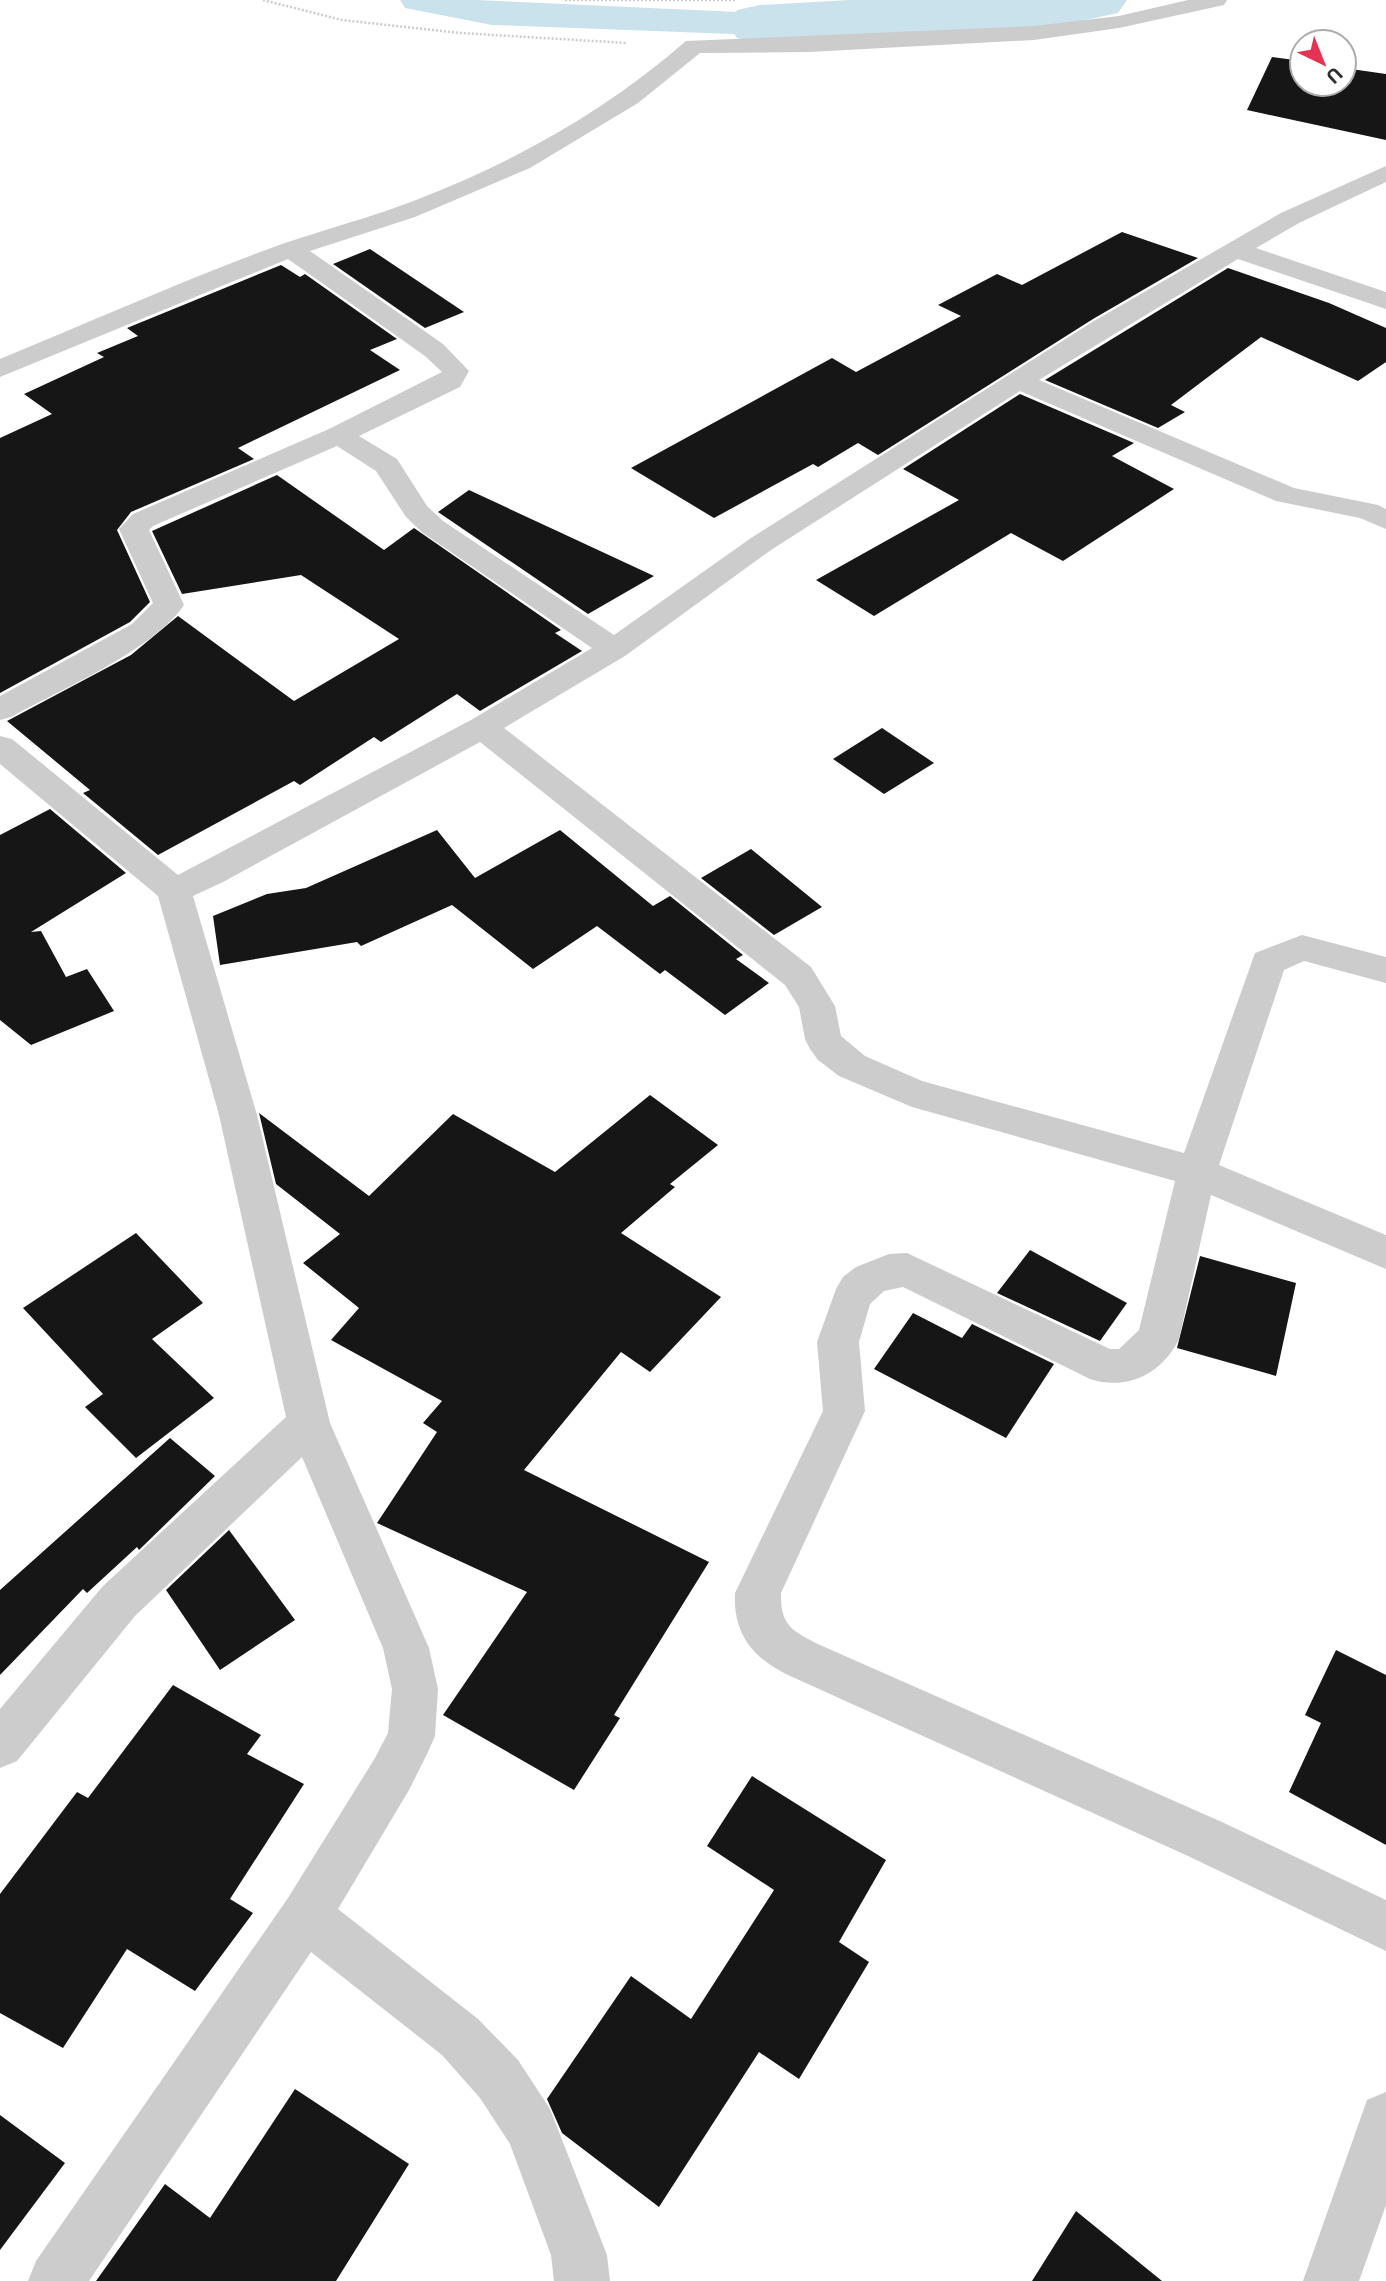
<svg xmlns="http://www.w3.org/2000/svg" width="1386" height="2281" viewBox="0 0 1386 2281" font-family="'Noto Sans',sans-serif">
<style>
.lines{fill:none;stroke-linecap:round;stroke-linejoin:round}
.canal{fill:#cae2ec;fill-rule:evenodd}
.river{fill:#cae2ec;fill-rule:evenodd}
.building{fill:#161616}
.path{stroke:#ccc;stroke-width:2.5;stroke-dasharray:2 2;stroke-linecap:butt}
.minor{fill:#ccc;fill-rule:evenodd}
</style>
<rect width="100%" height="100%" fill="#fff"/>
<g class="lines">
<polygon class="canal" points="400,0 477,0 760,13 773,16 779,24 773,32 760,35 492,25 405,8"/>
<polygon class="river" points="849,0 1127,0 1118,13 1053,27 760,43 737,38 728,24 737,10 760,5"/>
</g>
<g class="building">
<polygon points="1272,57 1302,61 1302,84 1344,84 1344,68 1386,74 1386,140 1247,110"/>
<polygon points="1122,232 1198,258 1093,319 878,455 858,443 818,467 813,464 714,518 631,468 832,358 856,372 961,316 938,305 997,274 1022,285"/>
<polygon points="370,249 464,312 425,328 333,264"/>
<polygon points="281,265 300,277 305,274 397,339 370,350 400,370 238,448 254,459 131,512 117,530 150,602 130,622 0,693 0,438 52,414 24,394 104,357 97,353 138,336 127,328"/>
<polygon points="1228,268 1329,303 1386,328 1386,362 1358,381 1261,337 1171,405 1185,412 1158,428 1045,380"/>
<polygon points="1020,394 1134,443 1112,456 1174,489 1063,561 1011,533 874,616 816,580 959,500 903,469"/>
<polygon points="277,475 384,550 414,528 561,630 555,633 582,651 480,711 457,694 381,742 374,737 300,785 294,781 158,855 83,793 90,790 7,721 131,655 178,616 294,701 399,639 301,575 182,594 152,531"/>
<polygon points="469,490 555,530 654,576 588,614 438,512"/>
<polygon points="882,728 934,763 884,794 833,759"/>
<polygon points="50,809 126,873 31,932 41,931 66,977 87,969 114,1011 31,1045 0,1020 0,835"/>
<polygon points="437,830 475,878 560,830 653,906 670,896 743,955 736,959 769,983 725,1015 665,970 660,974 597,926 533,969 452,905 361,946 357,942 220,965 213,916 267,894 306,888"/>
<polygon points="751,849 822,907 774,935 701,878"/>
<polygon points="650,1095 718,1145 670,1184 675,1187 621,1233 721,1297 650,1372 621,1352 524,1470 709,1562 614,1715 620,1718 574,1790 443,1715 527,1592 377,1523 437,1432 423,1423 442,1401 331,1340 359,1308 303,1263 340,1234 276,1184 259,1113 369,1196 453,1114 555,1172"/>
<polygon points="136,1233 203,1303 152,1339 214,1398 136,1458 85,1407 103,1394 23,1308"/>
<polygon points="1030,1250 1127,1303 1100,1341 997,1293"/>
<polygon points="1200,1256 1296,1283 1276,1376 1177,1348"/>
<polygon points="913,1313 962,1338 972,1324 1054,1364 1006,1438 874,1369"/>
<polygon points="170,1438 215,1476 139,1550 137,1547 87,1593 83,1589 0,1675 0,1590"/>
<polygon points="229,1530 295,1620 220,1670 166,1590"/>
<polygon points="1336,1650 1386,1675 1386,1845 1289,1792 1321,1723 1305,1715"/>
<polygon points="173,1685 261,1735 247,1754 304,1784 230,1899 253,1913 195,1991 127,1949 63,2048 0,2013 0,1894 77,1792 88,1798"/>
<polygon points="752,1776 886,1860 839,1942 869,1962 799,2079 759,2052 659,2207 562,2133 547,2099 631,1976 691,2019 774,1890 707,1846"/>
<polygon points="295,2089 409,2164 336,2281 96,2281 165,2184 210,2218"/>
<polygon points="0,2115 65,2163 0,2250"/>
<polygon points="1076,2211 1162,2281 1032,2281"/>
</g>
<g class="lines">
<g class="path">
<polyline points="263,0 342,20 460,33 627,43"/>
<polyline points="565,0 737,0"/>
</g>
<g class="minor">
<path d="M1188,0H1227L1224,5L1119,28L1034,40L809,52L700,53L638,103L530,168L415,217L310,251L443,344L469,371L460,387L359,436L397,459L427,506L443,521L614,635L751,538L1094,321L1281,213L1386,166V182L1299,223L1256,248L1386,292V309L1238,259L1039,380L1294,488L1378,505L1386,509V529L1360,518L1276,501L1020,391L771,550L625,656L504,728L811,967L835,1006L841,1036L865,1056L922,1081L1184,1153L1255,953L1302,935L1386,957V983L1304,961L1284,970L1219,1165L1386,1235V1269L1211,1195L1179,1339C1162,1374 1127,1391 1090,1379L903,1287L884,1291L870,1304L859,1342L865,1411L781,1593C780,1626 793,1631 820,1645L1222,1822L1386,1900V1951L1188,1856L788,1675C753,1658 733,1634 735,1593L823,1411L817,1342L836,1289L843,1277L856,1267L889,1254L907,1253L1110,1349H1119L1139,1330L1175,1181L912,1107L839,1076L818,1060L810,1049L805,1039L799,1007L785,985L480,742L223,882L193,896L257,1115L330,1423L429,1648L438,1689L435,1736L428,1752L409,1790L338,1909L478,2019L518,2060L550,2109L607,2255L610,2281H554L551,2255L510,2144L480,2098L442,2055L311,1952L89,2281H28L36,2261L288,1898L375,1758L388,1733L392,1689L383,1648L302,1457L135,1616L17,1761L0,1768V1709L103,1586L286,1417L219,1115L158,896L0,764V736L12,739L178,875L471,720L592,648L423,533L406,517L376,471L337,446L153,526L149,530L184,605C155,649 60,690 11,717L0,720V696L132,624L153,603L119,529L133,514L329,429L442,372L425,356L288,259L0,377V359C90,322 179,282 271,248C312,233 355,222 397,207C504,168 601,115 686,41L1034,26L1119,16Z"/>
<polygon points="1386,2092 1386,2205 1359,2281 1303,2281 1367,2100"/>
</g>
</g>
<g transform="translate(1323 63) rotate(137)"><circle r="33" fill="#ffffff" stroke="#acacac" stroke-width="2"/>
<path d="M0-5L12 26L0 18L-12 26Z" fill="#e43454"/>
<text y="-10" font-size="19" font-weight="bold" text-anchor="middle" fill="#2f2f2f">U</text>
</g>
</svg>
